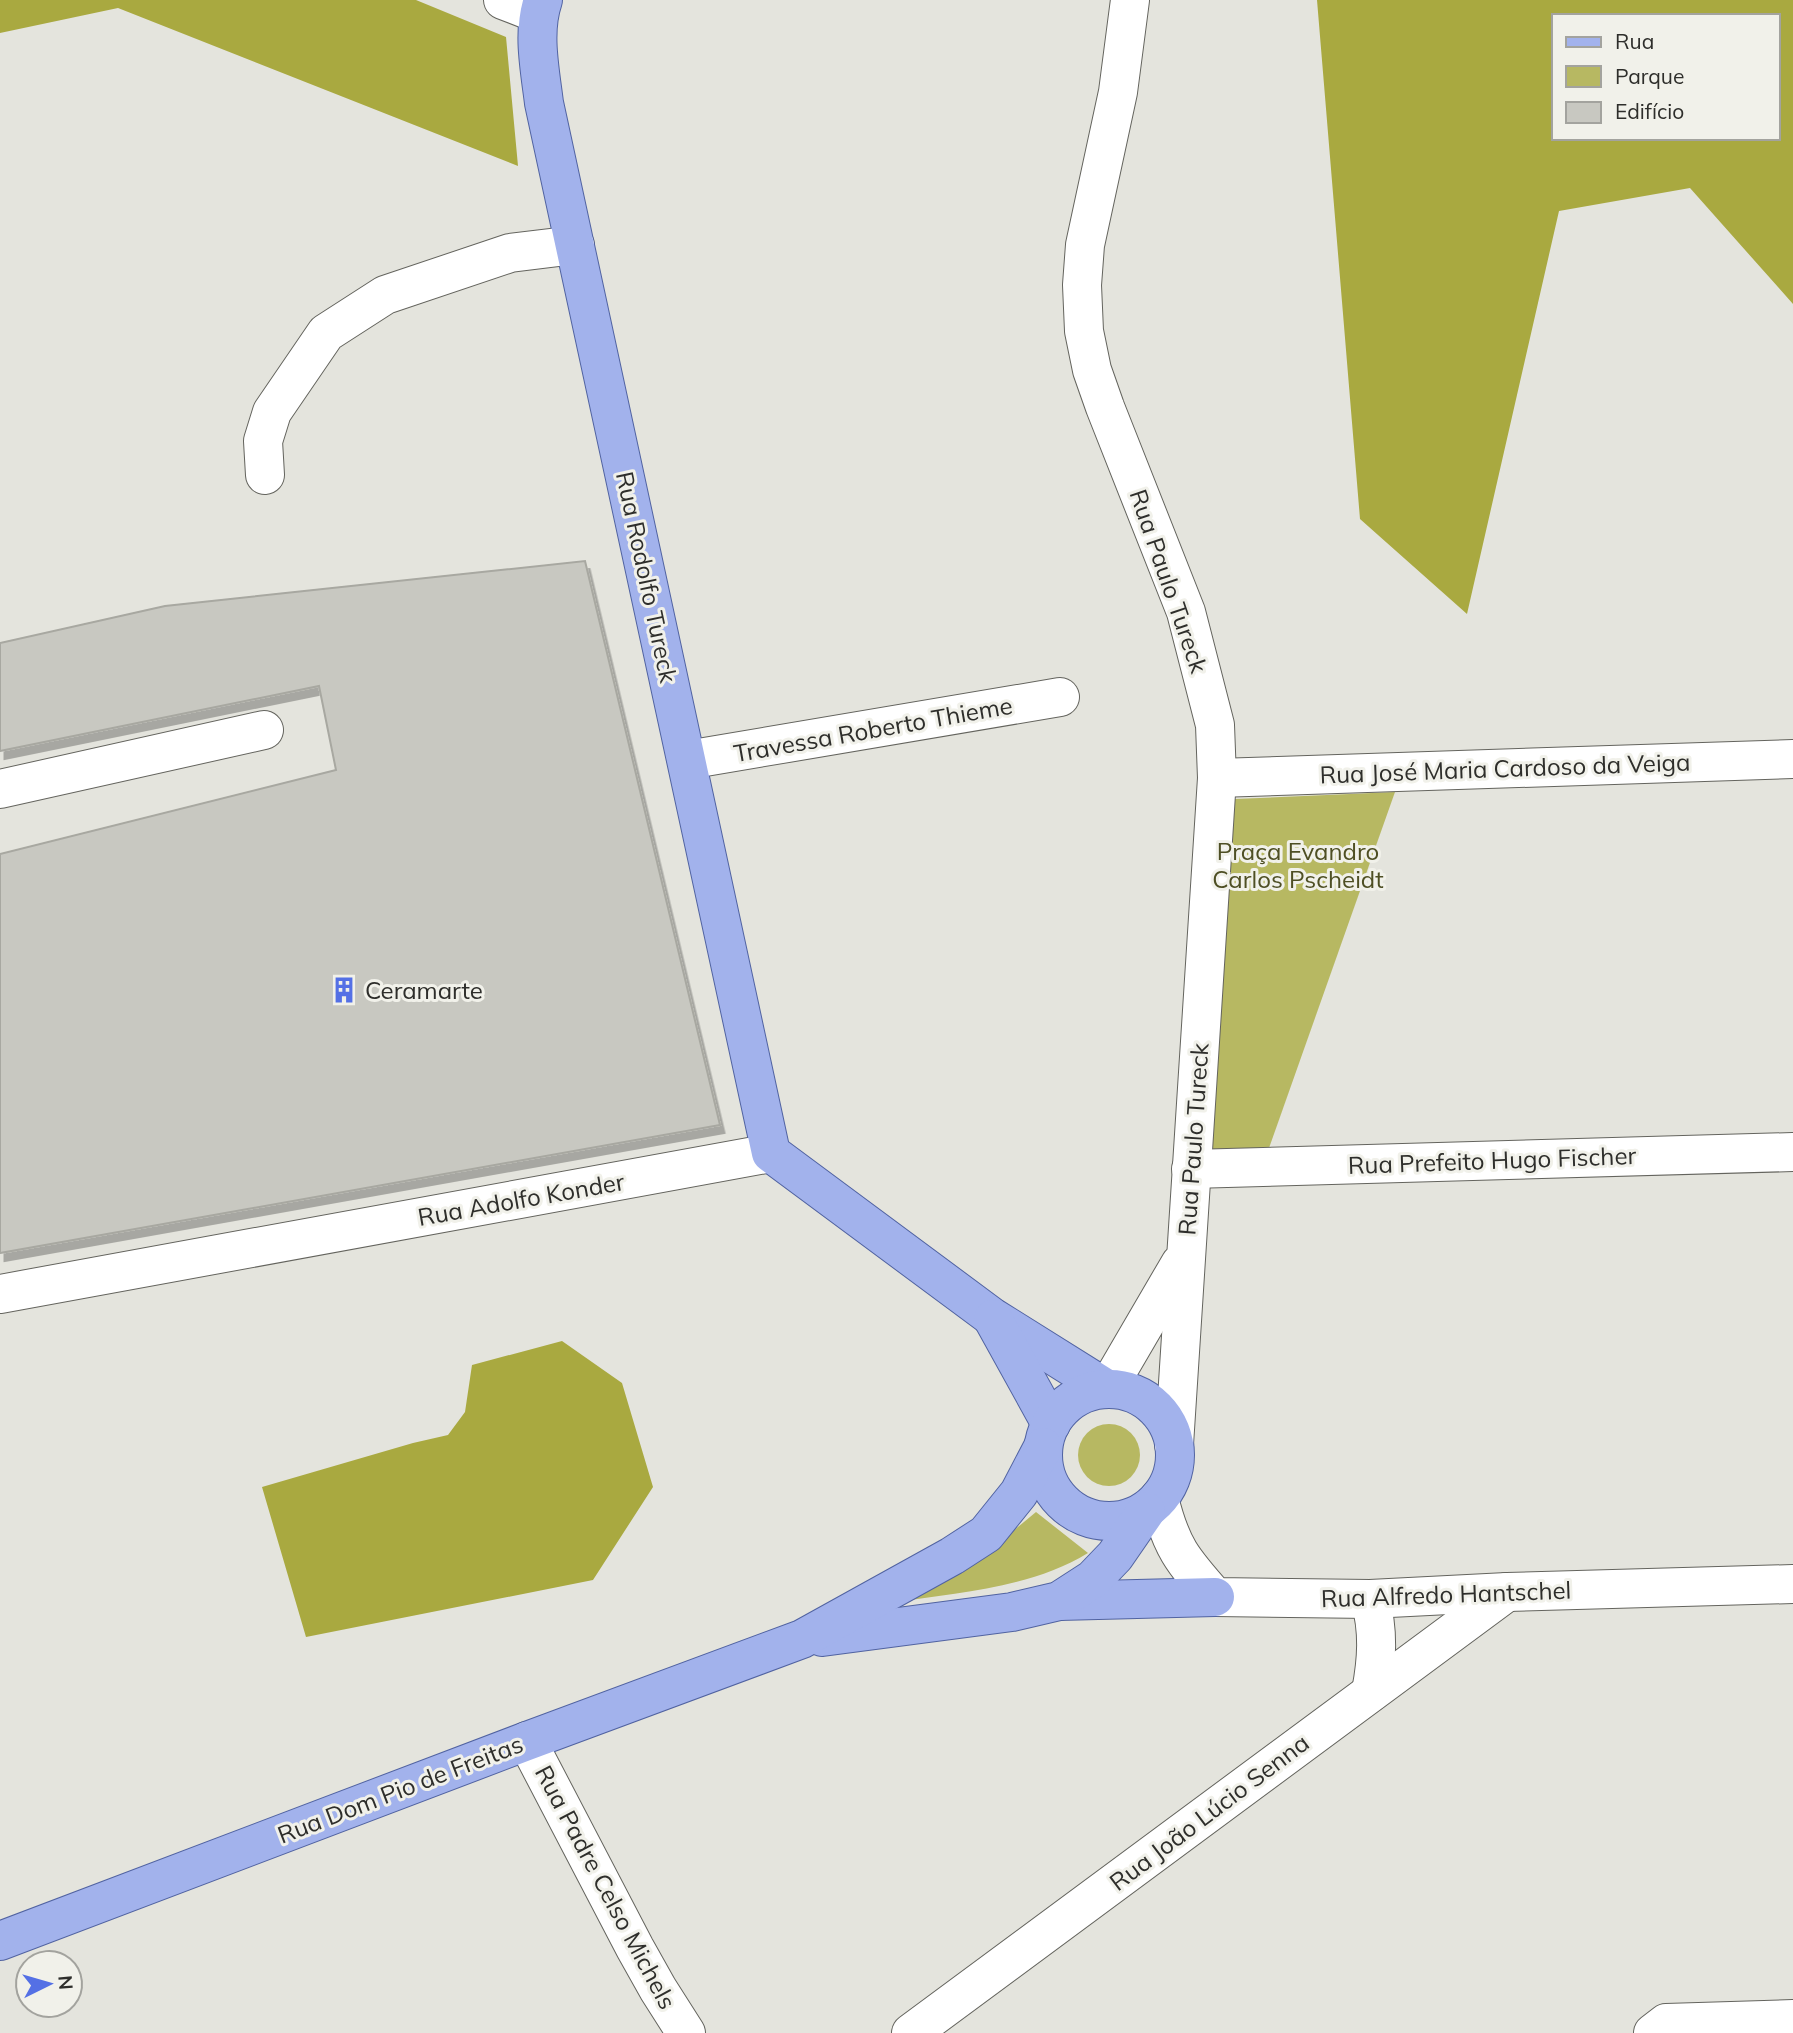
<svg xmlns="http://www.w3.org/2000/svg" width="1793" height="2033" viewBox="0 0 1793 2033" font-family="Mulish,sans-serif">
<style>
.green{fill:#b7b862}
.forest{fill:#a9a940;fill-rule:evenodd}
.building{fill:#c8c8c1;stroke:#a8a8a1;stroke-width:2;filter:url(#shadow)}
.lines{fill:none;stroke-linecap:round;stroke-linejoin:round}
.minor-casing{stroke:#64645e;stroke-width:40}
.major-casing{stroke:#5163a1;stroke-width:40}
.minor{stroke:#fff;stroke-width:38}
.major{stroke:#a2b2ec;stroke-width:38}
.labels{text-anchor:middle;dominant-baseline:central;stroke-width:6;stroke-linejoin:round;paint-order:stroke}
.street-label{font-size:24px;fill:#2e2e2b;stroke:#f1f1ea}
.park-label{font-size:24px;fill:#4e4f24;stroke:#f1f1ea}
.poi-label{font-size:24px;fill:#2e2e2b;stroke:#f1f1ea;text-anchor:start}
</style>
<defs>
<filter id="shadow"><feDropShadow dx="4.5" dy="8" stdDeviation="0" flood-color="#0004"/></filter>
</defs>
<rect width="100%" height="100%" fill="#e4e4dd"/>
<g class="green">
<polygon points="1395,792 1269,1148 1212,1149 1235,799"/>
<circle cx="1109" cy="1455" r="31"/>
<path d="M1036,1512L1088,1553C1029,1589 958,1592 891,1603L989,1551Z"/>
</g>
<g class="forest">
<polygon points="0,0 416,0 506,37 518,166 118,8 0,33"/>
<path d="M1317,0H1793V304L1690,188L1559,211L1467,614L1360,519ZM1553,16H1777V138H1553Z"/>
<polygon points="562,1341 622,1383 653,1487 593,1580 306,1637 262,1487 413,1443 448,1435 465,1412 472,1365"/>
</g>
<polygon class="building" points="585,561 720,1125 0,1253 0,854 336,770 319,686 0,751 0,643 165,606"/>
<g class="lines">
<g class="minor-casing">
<g id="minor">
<polyline points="503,0 539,14"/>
<polyline points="1130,0 1118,92 1085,245 1082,285 1084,331 1092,370 1105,407 1186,612 1215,725 1217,778 1174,1445"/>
<polyline points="265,475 263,441 272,412 326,333 385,295 510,253 575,245"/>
<polyline points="687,760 1060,697"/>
<polyline points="1217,778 1793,759"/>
<polyline points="0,789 264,730"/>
<polyline points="1191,1169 1793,1152"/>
<polyline points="0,1294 771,1153"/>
<polyline points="1107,1389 1180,1264"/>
<path d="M1159,1498C1171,1547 1182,1560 1215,1597L1370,1599L1507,1592L1793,1584"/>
<path d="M1370,1599C1379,1631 1377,1660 1371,1692"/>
<polyline points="527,1741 635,1948 658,1989 686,2033"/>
<polyline points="911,2033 1507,1592"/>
<polyline points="1653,2033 1666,2023 1793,2019"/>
</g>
</g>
<g class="major-casing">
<g id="major">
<path d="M543,0C532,32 540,70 544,103L771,1153L992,1317L1107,1389"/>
<polyline points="993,1319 1051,1424"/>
<circle cx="1109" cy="1455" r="66"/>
<polyline points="1059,1601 1215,1597"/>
<polyline points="822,1637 1012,1612 1059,1601 1093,1579 1115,1556 1146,1511"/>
<polyline points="0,1941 527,1741 802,1639 952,1556 986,1534 1019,1493 1043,1447"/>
</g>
</g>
<use href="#minor" class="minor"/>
<use href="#major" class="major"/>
</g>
<defs>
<g id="building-bare" transform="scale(2.1)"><path d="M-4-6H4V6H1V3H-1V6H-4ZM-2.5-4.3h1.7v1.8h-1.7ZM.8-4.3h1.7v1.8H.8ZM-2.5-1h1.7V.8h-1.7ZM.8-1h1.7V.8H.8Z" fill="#5470e5" stroke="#f1f1ea" stroke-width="2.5" paint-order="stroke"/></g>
</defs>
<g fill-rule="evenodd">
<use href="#building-bare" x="344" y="990"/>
</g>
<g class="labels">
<g class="street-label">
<text transform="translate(647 577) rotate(78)">Rua Rodolfo Tureck</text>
<text transform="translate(1169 581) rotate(71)">Rua Paulo Tureck</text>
<text transform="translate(873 729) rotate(-10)">Travessa Roberto Thieme</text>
<text transform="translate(1505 768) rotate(-2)">Rua José Maria Cardoso da Veiga</text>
<text transform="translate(1193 1139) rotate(-86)">Rua Paulo Tureck</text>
<text transform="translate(1492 1160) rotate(-2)">Rua Prefeito Hugo Fischer</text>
<text transform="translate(521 1199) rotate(-10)">Rua Adolfo Konder</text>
<text transform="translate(1446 1594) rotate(-2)">Rua Alfredo Hantschel</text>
<text transform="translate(400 1789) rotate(-21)">Rua Dom Pio de Freitas</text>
<text transform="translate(1209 1812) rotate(-37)">Rua João Lúcio Senna</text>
<text transform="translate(606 1887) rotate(62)">Rua Padre Celso Michels</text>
</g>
<g class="park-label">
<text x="1298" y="851">Praça Evandro<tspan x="1298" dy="28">Carlos Pscheidt</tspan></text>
</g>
<g class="poi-label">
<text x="365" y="990">Ceramarte</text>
</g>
</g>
<rect x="1552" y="14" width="228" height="126" fill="#f1f1ea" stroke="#a3a39e" stroke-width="2"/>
<rect x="1566" y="37" width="35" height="10" fill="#a2b2ec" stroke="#a3a39e" stroke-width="2"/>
<text x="1615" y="49" font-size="21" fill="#2e2e2b">Rua</text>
<rect x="1566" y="66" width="35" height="21" fill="#b7b862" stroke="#a3a39e" stroke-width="2"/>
<text x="1615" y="84" font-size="21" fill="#2e2e2b">Parque</text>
<rect x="1566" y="102" width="35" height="21" fill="#c8c8c1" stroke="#a3a39e" stroke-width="2"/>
<text x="1615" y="119" font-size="21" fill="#2e2e2b">Edifício</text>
<g transform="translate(49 1984) rotate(85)"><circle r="33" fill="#f1f1ea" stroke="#a3a39e" stroke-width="2"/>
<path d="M0-5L12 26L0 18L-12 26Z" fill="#5470e5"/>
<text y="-10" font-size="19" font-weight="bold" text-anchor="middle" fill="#2e2e2b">N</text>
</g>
</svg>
